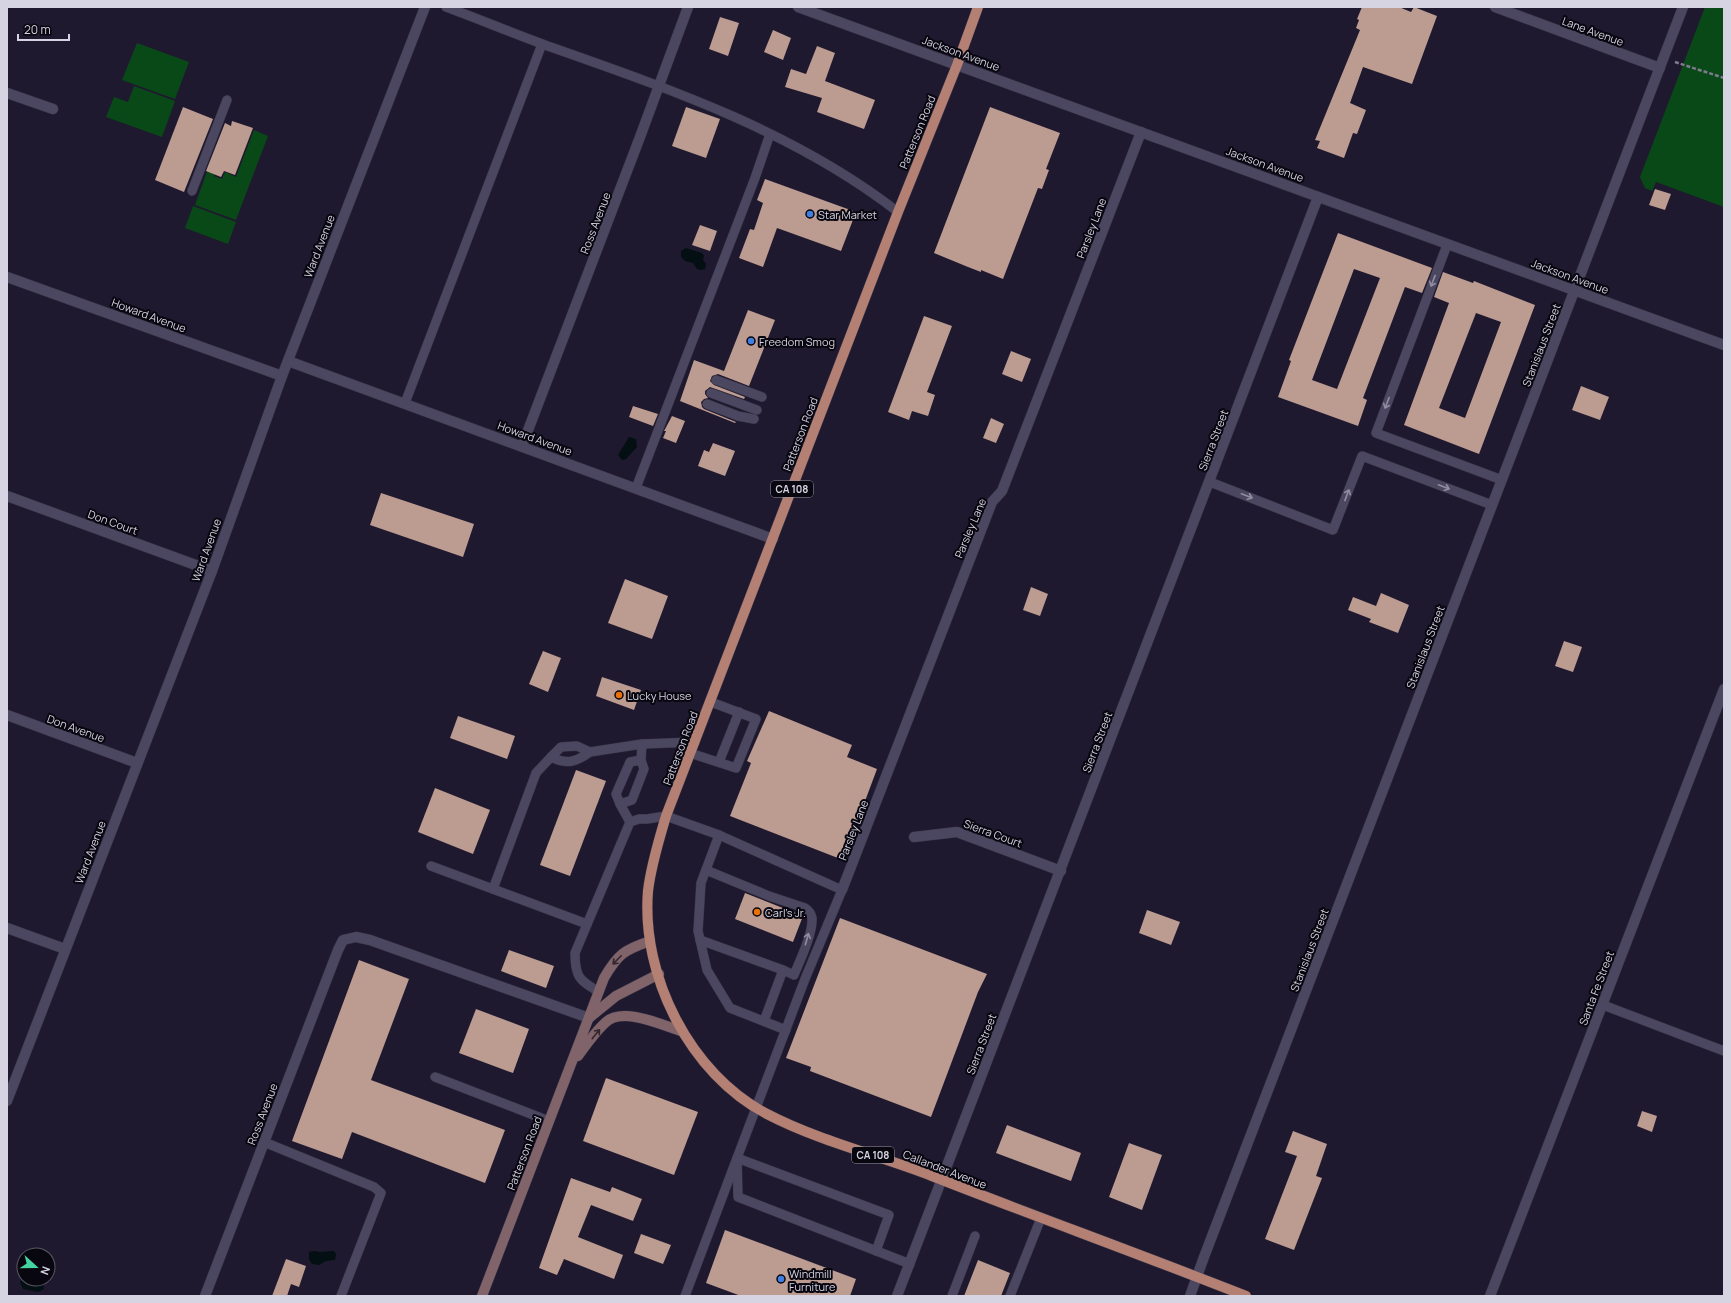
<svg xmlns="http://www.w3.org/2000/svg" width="1731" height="1303" viewBox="0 0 1731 1303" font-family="Manrope,sans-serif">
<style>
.green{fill:#084917}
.water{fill:#030f12}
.building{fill:#bc9b91;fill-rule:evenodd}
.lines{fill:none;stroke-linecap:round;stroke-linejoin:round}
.service-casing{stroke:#363244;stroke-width:10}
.minor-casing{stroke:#363244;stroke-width:11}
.secondary-casing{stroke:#363244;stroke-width:11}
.primary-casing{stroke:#363244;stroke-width:11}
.path{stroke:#7f7b8d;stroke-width:2.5;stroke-dasharray:4 2;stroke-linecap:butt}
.service{stroke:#4c4760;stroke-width:9}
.minor{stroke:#4c4760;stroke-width:10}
.secondary{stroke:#80646a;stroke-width:10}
.primary{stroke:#b48073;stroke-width:10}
.oneway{stroke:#918da1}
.oneway2{stroke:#32272f}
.shop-dot{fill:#3f7fe0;stroke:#08060f;stroke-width:1.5}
.food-dot{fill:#e8710a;stroke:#08060f;stroke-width:1.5}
.labels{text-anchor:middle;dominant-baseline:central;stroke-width:4;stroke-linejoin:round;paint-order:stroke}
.shield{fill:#08060f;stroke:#9896a3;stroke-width:1}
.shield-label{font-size:10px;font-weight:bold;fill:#d6d3e2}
.street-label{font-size:11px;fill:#d6d3e2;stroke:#08060f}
.poi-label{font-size:11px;fill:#d6d3e2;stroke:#08060f;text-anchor:start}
</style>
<rect width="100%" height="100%" fill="#1f192f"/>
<g class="green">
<polygon points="1705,7 1724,7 1724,207 1656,182 1652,191 1645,188 1640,177"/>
<polygon points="137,43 189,62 175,99 122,80"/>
<polygon points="134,86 175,101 162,137 106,117 114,97 128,102"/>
<polygon points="254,130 268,136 236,220 195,205 209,166 217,169 214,176 222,179 225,172 236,177"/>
<polygon points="193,206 236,222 228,244 185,228"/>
</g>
<g class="water">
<polygon points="686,248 702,253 704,256 703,260 706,264 705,269 701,270 697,269 693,263 685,261 681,257 681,251"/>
<polygon points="629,437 636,439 637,447 626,459 622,460 618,455"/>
<polygon points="315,1251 319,1252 334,1251 336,1254 335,1260 326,1261 319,1265 312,1264 309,1259 309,1252"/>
<polygon points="24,1275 24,1279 32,1279 43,1282 44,1289 38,1292 23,1289 20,1282"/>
</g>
<g class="building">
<polygon points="1362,7 1399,7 1411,12 1414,7 1437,16 1412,84 1363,67 1350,103 1366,110 1357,134 1353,133 1344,158 1317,148 1320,141 1315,140 1360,30 1356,28 1359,20 1357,19"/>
<polygon points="720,17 739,23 728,56 709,49"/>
<polygon points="773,30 791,38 783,60 764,52"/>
<polygon points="817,46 835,53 825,81 875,100 864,129 817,112 822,98 785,87 791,69 806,74"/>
<polygon points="183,107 213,119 184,192 155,180"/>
<polygon points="686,107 720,119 706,158 672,146"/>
<polygon points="990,107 1060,133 1046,169 1049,170 1042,189 1038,188 1003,279 981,270 981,272 968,267 934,253"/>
<polygon points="232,121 253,128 235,175 224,171 221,177 206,171 225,123 231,126"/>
<polygon points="765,179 856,212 841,251 777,228 763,267 739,258 750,229 754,230 763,203 757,200"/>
<polygon points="1655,189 1671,194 1665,210 1649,205"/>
<polygon points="700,225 717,231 710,251 692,245"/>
<path d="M1338,233L1432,268L1422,293L1405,287L1363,398L1367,400L1358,426L1278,397L1291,361L1289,360ZM1354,269L1380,278L1337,389L1312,380Z"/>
<path d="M1443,272L1473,283L1474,281L1535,305L1479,454L1404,425L1449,303L1434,297ZM1476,313L1501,322L1465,418L1439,408Z"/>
<polygon points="748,310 775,320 749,386 718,374 712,376 710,381 714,385 745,397 744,399 710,387 705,391 705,394 708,398 704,399 701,402 702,407 704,409 736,422 735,423 680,401 694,360 724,371"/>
<polygon points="924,316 952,326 927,392 935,395 928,416 912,411 909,420 888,412"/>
<polygon points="1011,351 1031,359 1022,382 1002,374"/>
<polygon points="1581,386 1609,397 1600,420 1572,410"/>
<polygon points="633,406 658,414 653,426 629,417"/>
<polygon points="672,416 685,421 676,443 663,438 666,431 664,431"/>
<polygon points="991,418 1004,424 996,443 983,438"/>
<polygon points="713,443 735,451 725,476 698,466 704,450 709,452"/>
<polygon points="381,493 474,524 463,557 370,525"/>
<polygon points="625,579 668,596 652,639 608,623"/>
<polygon points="1031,587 1048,594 1040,616 1023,610"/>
<polygon points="1381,593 1409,605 1398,633 1369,622 1371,619 1348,610 1353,597 1376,606"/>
<polygon points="1564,641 1582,647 1573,672 1555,666"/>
<polygon points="543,651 561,658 548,692 529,684"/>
<polygon points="602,677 641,690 634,710 596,696"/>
<polygon points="769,711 852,745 847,757 877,769 843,860 730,816 751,763 747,761"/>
<polygon points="458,716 515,736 507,759 450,738"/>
<polygon points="576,770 606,781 570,876 540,865"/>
<polygon points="435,788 490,810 473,854 418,832"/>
<polygon points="745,893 803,916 793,942 735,919"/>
<polygon points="1147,910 1180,922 1171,945 1139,933"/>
<polygon points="840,918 987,974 978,992 931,1117 810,1071 811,1067 786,1058"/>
<polygon points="509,950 554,966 546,988 501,971"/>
<polygon points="359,960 409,979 371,1080 505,1130 485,1183 352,1132 342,1159 292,1141"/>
<polygon points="476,1009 529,1029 513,1073 459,1053"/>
<polygon points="606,1078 698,1112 674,1175 583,1141"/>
<polygon points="1642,1111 1657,1116 1652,1132 1637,1126"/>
<polygon points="1007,1125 1081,1153 1071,1181 996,1153"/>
<polygon points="1293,1131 1327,1144 1316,1176 1322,1178 1294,1250 1265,1239 1297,1156 1285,1152"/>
<polygon points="1129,1143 1162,1155 1142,1210 1109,1197"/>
<polygon points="571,1178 610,1192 612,1187 642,1199 633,1221 591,1205 578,1237 623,1255 614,1279 564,1259 557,1275 539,1268"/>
<polygon points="725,1230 856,1279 850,1296 741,1296 706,1283"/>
<polygon points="641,1234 671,1245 663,1264 634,1253"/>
<polygon points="286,1259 306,1266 299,1287 291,1284 287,1296 272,1296"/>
<polygon points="978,1260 1010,1273 1001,1296 964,1296"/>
</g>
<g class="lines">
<g class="service-casing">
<g id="service">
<path d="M446,7C479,19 512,33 545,45C667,88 794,131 898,212"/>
<polyline points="192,191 227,100"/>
<polyline points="1447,245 1376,433 1502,480"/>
<polyline points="716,380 762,397"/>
<polyline points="711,393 757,410"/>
<polyline points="405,403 542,44"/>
<polyline points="707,404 738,416 754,419"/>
<polyline points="1210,482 1333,530 1362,456 1492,505"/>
<polyline points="636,488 755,178 770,134"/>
<path d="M590,752C576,762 567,765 551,757L561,747L577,746L590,752L642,744L695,742"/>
<polyline points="690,753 736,768 756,719 711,702"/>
<polyline points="641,760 630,762 616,794 620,804 632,800 644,769 641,760 642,744"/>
<polyline points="719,762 739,712"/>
<polyline points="620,804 630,822"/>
<polyline points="719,835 701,883 698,931 707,970 730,1008 786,1030"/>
<polyline points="431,866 587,924"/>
<path d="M706,870L769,896L805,908C808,910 811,913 812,918C813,934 800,960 794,975L783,970L764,1021"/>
<polyline points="493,889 536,773 551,757"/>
<polyline points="700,940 783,970"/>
<path d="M599,992C579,980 575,977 575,953L630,822L639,819H647L666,816L719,835L842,890L805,979L737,1158L738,1197L910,1264"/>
<polyline points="1603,1005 1724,1051"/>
<polyline points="435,1077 549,1121"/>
<polyline points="264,1142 374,1187 381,1193 341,1296"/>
<polyline points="685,1296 737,1158 889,1215 876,1251"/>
<polyline points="952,1296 975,1236"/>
<polyline points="1010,1296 1041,1218"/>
</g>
</g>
<g class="minor-casing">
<g id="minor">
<polyline points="798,7 1724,345"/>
<polyline points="1495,7 1660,68"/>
<polyline points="7,93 53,109"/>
<polyline points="7,277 282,376"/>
<polyline points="288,361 773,539"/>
<polyline points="522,446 640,137 688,7"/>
<polyline points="7,496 212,571"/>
<polyline points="7,715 137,763"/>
<polyline points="914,837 957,832 1061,871"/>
<polyline points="842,890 992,502 1002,491 1141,132"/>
<polyline points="7,928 65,949"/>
<polyline points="7,1101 212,571 282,376 425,7"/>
<polyline points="205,1296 338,950 343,940 356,937 370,940 589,1018"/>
<polyline points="897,1296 1318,197"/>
<polyline points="1190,1296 1204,1257 1683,7"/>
<polyline points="1490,1296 1724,689"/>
</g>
</g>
<g class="secondary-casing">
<g id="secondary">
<polyline points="589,1018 616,996 659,974"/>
<path d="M578,1056C586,1045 595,1032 605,1023C622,1006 662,1025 681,1031"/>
<path d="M482,1296L604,978C618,954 624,950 650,941"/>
</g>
</g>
<g class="primary-casing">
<path id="primary" d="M978,7L957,65L898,212L666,816C659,840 651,865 648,891C641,976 690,1074 767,1114C819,1141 878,1155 932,1176C1037,1217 1142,1255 1246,1296"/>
</g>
<polyline class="path" points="1675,62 1724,78"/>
<use href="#service" class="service"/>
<use href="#minor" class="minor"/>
<use href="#secondary" class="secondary"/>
<use href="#primary" class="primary"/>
</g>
<defs><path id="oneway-shaft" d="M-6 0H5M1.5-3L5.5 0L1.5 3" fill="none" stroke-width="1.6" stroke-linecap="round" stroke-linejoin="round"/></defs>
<g class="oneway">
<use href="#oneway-shaft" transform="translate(1433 281) rotate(111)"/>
<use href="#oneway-shaft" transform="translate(1387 403) rotate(111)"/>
<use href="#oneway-shaft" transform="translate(1444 487) rotate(21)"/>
<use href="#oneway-shaft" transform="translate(1347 495) rotate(-69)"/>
<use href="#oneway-shaft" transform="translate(1247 496) rotate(21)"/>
<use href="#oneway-shaft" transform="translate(807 939) rotate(-74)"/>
</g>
<g class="oneway2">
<use href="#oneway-shaft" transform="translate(617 960) rotate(135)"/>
<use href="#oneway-shaft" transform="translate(596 1034) rotate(-51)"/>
</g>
<g class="shop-dot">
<circle cx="810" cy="214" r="4"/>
<circle cx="751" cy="341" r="4"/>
<circle cx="781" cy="1279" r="4"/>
</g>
<g class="food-dot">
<circle cx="619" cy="695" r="4"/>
<circle cx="757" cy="912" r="4"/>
</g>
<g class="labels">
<g class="shield">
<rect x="771" y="481" width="42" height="16" rx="3"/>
<rect x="852" y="1147" width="42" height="16" rx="3"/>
</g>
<g class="shield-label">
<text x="792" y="489">CA 108</text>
<text x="873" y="1155">CA 108</text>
</g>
<g class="street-label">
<text transform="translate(1593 31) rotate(20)">Lane Avenue</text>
<text transform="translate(961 53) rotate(20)">Jackson Avenue</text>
<text transform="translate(917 132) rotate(-68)">Patterson Road</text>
<text transform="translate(1265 164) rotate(20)">Jackson Avenue</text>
<text transform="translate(595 223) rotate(-69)">Ross Avenue</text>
<text transform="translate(1091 228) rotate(-69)">Parsley Lane</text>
<text transform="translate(319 246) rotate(-69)">Ward Avenue</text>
<text transform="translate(1570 276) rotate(20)">Jackson Avenue</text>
<text transform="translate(149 315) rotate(20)">Howard Avenue</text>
<text transform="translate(1541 345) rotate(-69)">Stanislaus Street</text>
<text transform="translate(800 434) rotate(-69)">Patterson Road</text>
<text transform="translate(535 438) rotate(20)">Howard Avenue</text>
<text transform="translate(1213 440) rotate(-69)">Sierra Street</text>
<text transform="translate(113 522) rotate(20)">Don Court</text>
<text transform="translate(970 528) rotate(-67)">Parsley Lane</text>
<text transform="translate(206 550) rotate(-70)">Ward Avenue</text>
<text transform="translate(1425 647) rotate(-69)">Stanislaus Street</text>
<text transform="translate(76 728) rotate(20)">Don Avenue</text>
<text transform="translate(1097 742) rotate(-69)">Sierra Street</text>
<text transform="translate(680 748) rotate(-69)">Patterson Road</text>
<text transform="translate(853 830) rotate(-69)">Parsley Lane</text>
<text transform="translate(993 833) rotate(20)">Sierra Court</text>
<text transform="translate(90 852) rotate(-69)">Ward Avenue</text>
<text transform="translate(1309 950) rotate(-69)">Stanislaus Street</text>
<text transform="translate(1596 988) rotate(-69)">Santa Fe Street</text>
<text transform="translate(981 1044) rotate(-69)">Sierra Street</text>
<text transform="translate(262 1114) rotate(-69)">Ross Avenue</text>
<text transform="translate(524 1153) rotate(-69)">Patterson Road</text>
<text transform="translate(945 1169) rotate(21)">Callander Avenue</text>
</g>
<g class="poi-label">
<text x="818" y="214">Star Market</text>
<text x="759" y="341">Freedom Smog</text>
<text x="627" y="695">Lucky House</text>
<text x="765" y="912">Carl's Jr.</text>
<text x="789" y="1273">Windmill<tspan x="789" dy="13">Furniture</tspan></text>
</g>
</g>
<rect width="1731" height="1303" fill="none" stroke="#d6d3e2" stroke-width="16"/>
<g transform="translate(36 1267) rotate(111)"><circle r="19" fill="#08060f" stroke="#5a5863"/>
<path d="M0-3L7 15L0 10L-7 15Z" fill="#44d4a0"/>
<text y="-6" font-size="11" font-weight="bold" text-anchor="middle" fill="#d6d3e2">N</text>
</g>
<path d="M18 34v6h51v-6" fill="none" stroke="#d6d3e2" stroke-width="2"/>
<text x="24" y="34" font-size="12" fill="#d6d3e2" stroke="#08060f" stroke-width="3" paint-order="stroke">20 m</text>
</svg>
